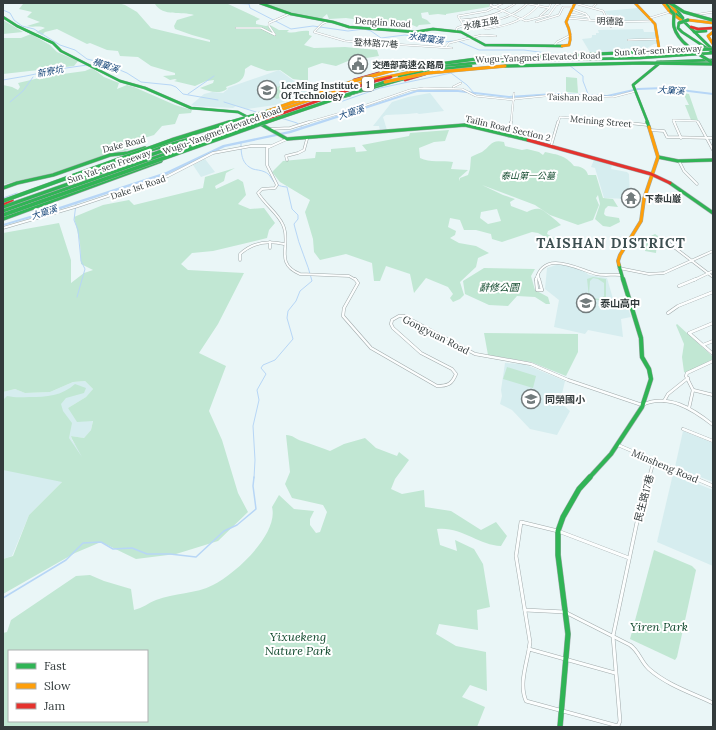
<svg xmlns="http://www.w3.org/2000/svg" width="716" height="730" viewBox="0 0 716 730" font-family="Lora,'Noto Sans TC',serif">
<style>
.built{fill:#d6edef}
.green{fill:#c1e7d3;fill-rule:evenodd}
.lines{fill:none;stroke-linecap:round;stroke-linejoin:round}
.stream-far1{stroke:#b7d6f6;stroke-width:1}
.stream{stroke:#b7d6f6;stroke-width:1.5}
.river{fill:#b7d6f6;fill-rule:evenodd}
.street-far3-casing{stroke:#a1aaab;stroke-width:2}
.street-far2-casing{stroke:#a1aaab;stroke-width:3}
.street-far1-casing{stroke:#a1aaab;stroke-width:3.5}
.street-casing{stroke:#a1aaab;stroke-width:4}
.fast-far3-casing{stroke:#a1aaab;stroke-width:3}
.fast-far2-casing{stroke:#a1aaab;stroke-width:4}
.fast-far1-casing{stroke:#a1aaab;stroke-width:5}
.fast-casing{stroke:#a1aaab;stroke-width:6}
.slow-far1-casing{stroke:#a1aaab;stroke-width:3}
.slow-casing{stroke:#a1aaab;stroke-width:4}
.jam-far1-casing{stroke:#a1aaab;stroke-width:3}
.jam-casing{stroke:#a1aaab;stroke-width:4}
.street-far3{stroke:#fcfefe;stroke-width:1.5}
.street-far2{stroke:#fcfefe;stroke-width:2}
.street-far1{stroke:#fcfefe;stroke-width:2.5}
.street{stroke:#fcfefe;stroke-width:3}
.fast-far3{stroke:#30b455;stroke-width:2.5}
.fast-far2{stroke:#30b455;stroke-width:3}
.fast-far1{stroke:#30b455;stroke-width:4}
.fast{stroke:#30b455;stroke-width:5}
.slow-far1{stroke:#ff9f0a;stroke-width:2.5}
.slow{stroke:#ff9f0a;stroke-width:3}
.jam-far1{stroke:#e5322d;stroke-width:2.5}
.jam{stroke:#e5322d;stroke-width:3}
.fast-bridge-far1-casing{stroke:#a1aaab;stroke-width:3.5;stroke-linecap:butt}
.fast-bridge-casing{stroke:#a1aaab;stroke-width:4.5;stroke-linecap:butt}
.slow-bridge-casing{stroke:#a1aaab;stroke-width:3.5;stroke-linecap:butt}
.fast-bridge-far1{stroke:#30b455;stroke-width:3}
.fast-bridge{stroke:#30b455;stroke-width:3.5}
.slow-bridge{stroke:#ff9f0a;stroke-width:3}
.labels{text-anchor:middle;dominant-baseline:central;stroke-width:4;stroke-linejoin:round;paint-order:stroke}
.far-street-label{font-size:9px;fill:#333b3c;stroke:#fff}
.far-water-label{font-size:9px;font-style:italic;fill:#114276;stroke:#fff}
.far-poi-label{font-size:9px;font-weight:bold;fill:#333b3c;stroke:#fff;text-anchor:start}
.shield{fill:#fff;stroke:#707676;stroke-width:1}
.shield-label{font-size:9px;font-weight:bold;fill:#333b3c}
.far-park-label{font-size:9px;font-style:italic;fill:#11492d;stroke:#fff}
.park-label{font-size:10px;font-style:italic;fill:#11492d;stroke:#fff}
.poi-label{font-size:10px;font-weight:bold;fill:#333b3c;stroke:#fff;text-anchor:start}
.street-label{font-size:10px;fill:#333b3c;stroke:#fff}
.near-park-label{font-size:12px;font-style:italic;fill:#11492d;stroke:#fff}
.district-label{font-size:14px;font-weight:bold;letter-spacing:1px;fill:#3d4f51;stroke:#fff}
</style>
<rect width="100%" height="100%" fill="#eaf6f7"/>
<g class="built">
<polygon points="638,8 649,21 611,21 605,11"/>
<polygon points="643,29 644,32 655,32 658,44 654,44 642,51 591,54 582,39 591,38 592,37 592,35 596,35 596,33 599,33 598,30"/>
<polygon points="279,70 309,92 275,105 247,109 236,106 233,108 195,106 191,105 204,94 212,92 223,93 228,89 227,88"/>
<polygon points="430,93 444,111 419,114 417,113 408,114 386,115 383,117 387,130 380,131 379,126 373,126 392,102 408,97"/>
<polygon points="205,159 215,172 201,177 193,165"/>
<polygon points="594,160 612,165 611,169 627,172 629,174 630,196 628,196 628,199 604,198 595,168 591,167"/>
<polygon points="559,264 579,268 589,275 607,278 615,306 628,308 631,317 621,319 623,337 588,330 585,334 554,327 559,300 545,289 547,268"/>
<polygon points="505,363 524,364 565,381 560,402 570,411 557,435 530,429 512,410 500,404 502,396 501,390"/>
<polygon points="85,381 93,389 86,397 68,408 93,420 91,430 84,438 71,436 72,440 83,456 70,474 29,515 12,556 3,559 3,392 15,389 25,393 50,392 73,382"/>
<polygon points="683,431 713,443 713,482 675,467"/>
<polygon points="673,474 713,490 713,566 657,542"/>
</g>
<g class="green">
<path d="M10,3H118L125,5L137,12L151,28L210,42V40L192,35L175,29L174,26L177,20L194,15C182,11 163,17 155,4L157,3H226L260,19L256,21V24L266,26L270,25L279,30H289L287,32C295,34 300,30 309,31V35L312,36L304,45L314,48L345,47L377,50L379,56L348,61L336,66L322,63L308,68V81L293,79L280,70L267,71L251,65L245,69C245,82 236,83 226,87L227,89C218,95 209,91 200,88L213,83L214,80L206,81L195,86L174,81L177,80L175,79L170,80L163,76L175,75V73L151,66L138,57L120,56L118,51L107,50L90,43L87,44L57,29L45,32L42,35L36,32L45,28C39,25 33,28 27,26L40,22L27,17L32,12L19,9L23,4Z"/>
<polygon points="263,3 493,3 489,7 446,14 446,15 438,14 429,15 428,12 421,13 422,18 427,20 431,24 419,25 417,27 410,24 408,25 410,32 388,30 387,25 373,28 373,22 346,18 329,19 327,14 321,19 290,14"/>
<polygon points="3,20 23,32 3,34"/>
<polygon points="31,34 50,45 57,52 78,61 74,66 3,74 3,38 21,38"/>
<path d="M92,68L104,77L119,83L117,89L127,85L134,87L175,105L192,110L191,113L179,114L175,124L162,126L154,135L122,145L129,150C102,154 81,165 55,173C38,178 20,179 3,185V85L12,87L18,90L20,87L18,83L48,76L85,71Z"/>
<polygon points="566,77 577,78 578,93 566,92"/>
<polygon points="280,86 286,86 287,89 291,87 297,92 277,99 272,96 266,97 262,95 263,92"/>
<polygon points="683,93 689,94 698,120 691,120 685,105 689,105"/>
<path d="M449,130L445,141L434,142L419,148L420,158C430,163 442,160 453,162L451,169L468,170L459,178V181L460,178L468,175L470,169L471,157C474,155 478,154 482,152C491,146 491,139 504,142L505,146L522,150L527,149L539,152L543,155L545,152C558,155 565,155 574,166C580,166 587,169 588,175H596L603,198L613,199L618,207L608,206L605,209L604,214L606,216L619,218L620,222L610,227L603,226L595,219L600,204L598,195L596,198L599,205L593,220L578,225L550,215L535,205L482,185L503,195L515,199L510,202L511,206L527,212C531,210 535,208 540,209C545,211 557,221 561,225L548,231L547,234L554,238L552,241L538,233L532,232L502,242L492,239L491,234L476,230H464L460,220L450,218L448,227L456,231L455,235L450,238L459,243L476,246L489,253L478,258L476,267L460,282L464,295L460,299L453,302L450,298L453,294L448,287L426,278L414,293L410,274L386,266L380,281H374L372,263L346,254L320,260L314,252L313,239L305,212L310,200L280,182L272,172L283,161L315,158L316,152H331V149L355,147L356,152L367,151L362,145L409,136L410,133ZM497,209L501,221L488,224L480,218L481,212Z"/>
<path d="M235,168L226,173L224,181L215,186L216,189L238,179L243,182L246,195L238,204L250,209L264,208L275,223L269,230L267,238L213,251L192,253L181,264L188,270L244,273L218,324L199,353L226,366L209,411L222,440L238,493L248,512L218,541L176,554L136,559L101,542L75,553L3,594V559L13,556L29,515L62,482L3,470V400L7,396C16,398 22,397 30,397C46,397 62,396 75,384L86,388L84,393L66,398L61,404L63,411L72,423L69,438L82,457L72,439L71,436L84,438L91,430L93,421L77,422L68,408L86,397L93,389L85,381L73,382L50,392L25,393L15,389L3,392V233L59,223L71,260V283L84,273L93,270L81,264L80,243L74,217L103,205L129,200L134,205L203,188L205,177Z"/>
<polygon points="655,234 664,240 657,243 656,253 645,251 647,238"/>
<polygon points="484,268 535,269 531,276 535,290 548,297 550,304 546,304 535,297 517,296 508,306 489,305 465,294 463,281"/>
<path d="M593,277L606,279V303H603V300H594L589,297L587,279ZM593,278L598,279L604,283V296L600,299L592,298L589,294L590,281Z"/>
<polygon points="677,324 712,356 713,359 686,373 684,372 682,357 684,344 676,325"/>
<polygon points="484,333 578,334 578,352 566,376 531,362 488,355"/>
<polygon points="507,367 536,376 533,388 503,379"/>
<path d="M286,435C293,435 295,439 302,441C311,444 320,447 330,451L344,444L365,438L376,448L397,456L399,452L409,460L395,479L391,489L402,494L424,490L425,507L451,511L481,530L496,522L507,536L501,546C479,545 460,526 437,529L440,545L457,551L455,540L474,549L483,564L490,607L477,610L478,630L439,624L436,634L456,646L486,652L487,691L470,685L462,697L485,707L477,727H3V633L7,632L11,620L76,576L90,575L104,581L131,589L134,610C143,608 148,603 156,600C174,593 196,594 213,585C235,574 279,534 272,507L279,495L294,509L314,511L310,519V525L316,533L320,532L327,512L323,505L292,498L285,484L290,472ZM9,651H147V721H9Z"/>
<polygon points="654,550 692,566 696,570 677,657 675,660 630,639"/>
</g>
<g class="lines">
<g class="stream-far1">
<polyline points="227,3 249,4 250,8 291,29 313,26 348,31 364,29 371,31 381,38 405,35 444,42 453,41"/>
<polyline points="3,10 10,13 14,20 22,26 34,29 60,45 75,50 87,59 103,63 127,73 141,82 171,85 176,87 183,94 218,100"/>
<polyline points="458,41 479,50 524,50 554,54"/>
<polyline points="90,65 96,62"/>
<polyline points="569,65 583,76 583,81 588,94"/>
<path d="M3,80C31,76 59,68 87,65"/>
<polyline points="188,94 214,76"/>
<polyline points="10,102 23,91 33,77"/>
<polyline points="224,102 256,112"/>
<polyline points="340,102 380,88 451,73 467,85 474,93"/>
<polyline points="281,118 297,123 303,128"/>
<path d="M241,142C241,153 241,164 253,169C256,170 261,170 265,172C274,176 270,186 287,187L292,209L298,215V219L294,224L295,228C299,247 308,263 312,281L300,291L296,301L288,311L287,318L293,339L275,360L263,365L261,368L266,374L257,390L259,400L253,426L255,460L254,478"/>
<polyline points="3,198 17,193"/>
<polyline points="76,204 74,220 78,230 81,261 85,269 77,297"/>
</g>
<polyline class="stream" points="3,598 66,560 83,543 101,542 113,549 132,548 147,554 170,554 196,557 224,531 237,525 256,509 253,486 254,477"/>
<polygon class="river" points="664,87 713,93 713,95 664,89 638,90 607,97 554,95 509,98 458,92 417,92 291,133 225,147 168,174 55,211 3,226 3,224 53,209 166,172 223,145 289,131 417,90 458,90 509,96 554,93 607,95 638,88"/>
<g class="street-far3-casing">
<g id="street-far3">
<polyline points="493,3 490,5 526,21 549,15 556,5 561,3"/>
<polyline points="524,3 549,8"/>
<polyline points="574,3 603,11 611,27"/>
<polyline points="593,7 597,3"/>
<polyline points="572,9 586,14 590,20"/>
<polyline points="570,14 589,17"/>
<polyline points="694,15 713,12"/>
<polyline points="540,16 549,8 551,3"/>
<polyline points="568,18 608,22 653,21"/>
<polyline points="650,18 670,12"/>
<path d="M461,20C481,19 500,15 516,3"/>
<polyline points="328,21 322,24 314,32 345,41 452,48"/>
<polyline points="536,22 559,15 563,7 573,7"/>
<path d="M480,24L486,29C507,26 527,20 540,3"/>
<polyline points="464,26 458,16 487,11 503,3"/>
<polyline points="236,28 261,28 275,35 269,26 269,23 289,14"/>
<path d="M456,31L457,28L462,26C486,22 510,21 528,3"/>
<polyline points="628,40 658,39"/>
<polyline points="554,46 557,42 571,35"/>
<polyline points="446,47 449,43 482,35 496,36"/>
<polyline points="453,87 461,83"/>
<polyline points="514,99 554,95 613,97 636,91"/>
<polyline points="306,123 355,109 410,90 424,88 462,89 476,96 514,100"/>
<polyline points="511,123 514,93"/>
<polyline points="558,123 560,117 630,123"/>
<polyline points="675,123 673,120 697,121 698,123"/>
</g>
</g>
<g class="street-far2-casing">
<g id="street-far2">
<polyline points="619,122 648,125"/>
<polyline points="674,122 681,138"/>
<polyline points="698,122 713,150"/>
<polyline points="269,129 290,128 309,122"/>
<polyline points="650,130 664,131 667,137 713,138"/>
<polyline points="509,136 511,122"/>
<path d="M287,139L267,148V165L277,185L275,188L262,189L258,193C265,205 278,213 283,225C292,244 273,263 300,274L349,276L356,280"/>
<polyline points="551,146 558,122"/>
<polyline points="287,160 286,156 298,153 304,150 307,139"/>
<polyline points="679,161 684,171 697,184"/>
<polyline points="3,228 75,207 168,176 213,153 251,146 270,146"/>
<polyline points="666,241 713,277"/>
<polyline points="270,242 270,248"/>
<path d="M240,260V254C253,242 268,240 284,244"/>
<polyline points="619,268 649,274 664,273 713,251"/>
<polyline points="538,275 539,280"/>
<path d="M536,280C544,249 577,269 596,274C604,276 613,274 621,275"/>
<polyline points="694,280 713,271"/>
</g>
</g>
<g class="street-far1-casing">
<g id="street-far1">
<path d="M355,279L358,283L344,308L343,316L371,348L437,386C448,386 452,384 456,374L452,369L421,353L393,328L391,324L392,320L399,316H404L475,354L531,364L568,380L642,405C668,393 693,409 713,425"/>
<polyline points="536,279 537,290 542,290"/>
<polyline points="539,279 542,290"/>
<polyline points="679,286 696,279"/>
<polyline points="668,313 678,306 713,292"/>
<polyline points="713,323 689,333 713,354"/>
<polyline points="703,345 713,341"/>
<polyline points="693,390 713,395"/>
<polyline points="664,401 668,394 688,378"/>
<polyline points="689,408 693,390 686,376 687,373 713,361"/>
<polyline points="683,429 713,441"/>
<polyline points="618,445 695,478"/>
<polyline points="649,478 654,460"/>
</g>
</g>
<g class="street-casing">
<g id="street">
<polyline points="692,477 713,486"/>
<path d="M525,610L565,612L630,645C639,651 641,662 649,669C667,685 692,693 713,703"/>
<polyline points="529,649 530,642 516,556 521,522 558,531 629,558"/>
<path d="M615,673L529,649C526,666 519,685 526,701L618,726L620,721L613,636L641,503L649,477"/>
</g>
</g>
<g class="fast-far3-casing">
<g id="fast-far3">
<polyline points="260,3 291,14 333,22 349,27 415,32 433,29 461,32 485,45 562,46"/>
<polyline points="666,3 671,11"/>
<polyline points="672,4 683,18"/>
<polyline points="673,11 713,50"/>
<polyline points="3,17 17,26 53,43 61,51 120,81 145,88 191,108 238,112 259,123"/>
<polyline points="679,23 678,28 682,32 711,51"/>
<polyline points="694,32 706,31"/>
<polyline points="657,62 713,60"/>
<polyline points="440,66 499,61 640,58 713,53"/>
<polyline points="457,67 471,66"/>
<polyline points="442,69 460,67"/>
<polyline points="399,76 439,69"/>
<polyline points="347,95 407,78"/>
<polyline points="328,101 350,95"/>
<polyline points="241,123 248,121"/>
<polyline points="648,123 633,85 661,62"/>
</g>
</g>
<g class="fast-far2-casing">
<g id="fast-far2">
<polyline points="257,122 287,139 465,125 528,140"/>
<polyline points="647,122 649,127"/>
<polyline points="147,151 192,138"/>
<polyline points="658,157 678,161 713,160"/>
<polyline points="670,183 713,213"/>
<polyline points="3,188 17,183 53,175 110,155 128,153 145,148"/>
<polyline points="3,207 244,122"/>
<polyline points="3,211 254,123"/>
<polyline points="3,219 161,161"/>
<polyline points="619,265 623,280"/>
</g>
</g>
<g class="fast-far1-casing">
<polyline id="fast-far1" points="589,478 611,454 642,407 651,379 649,369 642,357 641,338 623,279"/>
</g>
<g class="fast-casing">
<polyline id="fast" points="560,727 568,634 558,555 558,531 563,517 579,489 590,477"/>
</g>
<g class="slow-far1-casing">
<g id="slow-far1">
<polyline points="635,3 655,24 660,54"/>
<polyline points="663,3 670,12 681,20"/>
<polyline points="669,3 676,12"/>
<polyline points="688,20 713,23"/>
<polyline points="713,32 708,36 713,44"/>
<path d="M562,46L569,45C572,37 570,30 566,22L575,3"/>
<polyline points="259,117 367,81 440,66"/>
</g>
</g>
<g class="slow-casing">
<polyline id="slow" points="619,265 618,261 620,255 641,221 644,199 658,157 649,127"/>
</g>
<g class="jam-far1-casing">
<g id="jam-far1">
<polyline points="691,27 698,29 713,28"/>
<polyline points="354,80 379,73"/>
<polyline points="405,80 425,74"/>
<polyline points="264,120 368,83 391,77"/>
</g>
</g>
<g class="jam-casing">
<g id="jam">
<polyline points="528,140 651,174 670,183"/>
<polyline points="3,204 12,200"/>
</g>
</g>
<use href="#street-far3" class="street-far3"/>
<use href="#street-far2" class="street-far2"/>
<use href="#street-far1" class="street-far1"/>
<use href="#street" class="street"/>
<use href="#fast-far3" class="fast-far3"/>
<use href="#fast-far2" class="fast-far2"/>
<use href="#fast-far1" class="fast-far1"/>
<use href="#fast" class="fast"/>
<use href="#slow-far1" class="slow-far1"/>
<use href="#slow" class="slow"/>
<use href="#jam-far1" class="jam-far1"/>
<use href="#jam" class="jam"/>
<g class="fast-bridge-far1-casing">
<g id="fast-bridge-far1">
<polyline points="670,3 684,12 712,20"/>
<path d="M671,11L674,14C674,18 673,23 674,27C678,43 700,55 713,63"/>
<polyline points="679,23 688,20"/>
<polyline points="505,66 644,63 713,64"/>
<polyline points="394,70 476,59 713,49"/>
<polyline points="227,123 268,111"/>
<polyline points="264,123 385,82"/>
</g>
</g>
<g class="fast-bridge-casing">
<g id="fast-bridge">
<polyline points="3,201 172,140 230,122"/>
<polyline points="3,215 266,122"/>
</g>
</g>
<g class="slow-bridge-casing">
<g id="slow-bridge">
<polyline points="385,82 428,73 505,66"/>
<polyline points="268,111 354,81 394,70"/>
<polyline points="248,121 259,117"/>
</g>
</g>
<use href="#fast-bridge-far1" class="fast-bridge-far1"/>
<use href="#fast-bridge" class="fast-bridge"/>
<use href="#slow-bridge" class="slow-bridge"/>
</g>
<defs>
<g id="civic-ring" transform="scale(1)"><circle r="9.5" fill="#fff" stroke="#737c7d" stroke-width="1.5"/><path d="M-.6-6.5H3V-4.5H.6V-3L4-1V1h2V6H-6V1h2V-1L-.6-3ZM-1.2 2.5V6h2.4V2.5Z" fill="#737c7d"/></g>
<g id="university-ring" transform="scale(1)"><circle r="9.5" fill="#fff" stroke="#737c7d" stroke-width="1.5"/><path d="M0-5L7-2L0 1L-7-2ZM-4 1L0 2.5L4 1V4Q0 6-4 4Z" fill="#737c7d"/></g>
<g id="temple-ring" transform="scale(1)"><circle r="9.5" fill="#fff" stroke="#737c7d" stroke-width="1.5"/><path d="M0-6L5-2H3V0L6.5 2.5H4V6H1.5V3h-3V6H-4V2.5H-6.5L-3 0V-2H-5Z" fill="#737c7d"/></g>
<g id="school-ring" transform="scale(1)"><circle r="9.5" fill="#fff" stroke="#737c7d" stroke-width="1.5"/><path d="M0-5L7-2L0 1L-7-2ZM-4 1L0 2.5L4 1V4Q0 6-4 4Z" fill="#737c7d"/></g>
</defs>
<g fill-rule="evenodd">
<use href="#civic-ring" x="358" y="64"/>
<use href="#university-ring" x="267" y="90"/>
<use href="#temple-ring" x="631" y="198"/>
<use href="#school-ring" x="586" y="303"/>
<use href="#school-ring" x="531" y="399"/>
</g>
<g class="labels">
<g class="far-street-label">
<text transform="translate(610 21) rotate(2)">明德路</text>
<text transform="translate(383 22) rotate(4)">Denglin Road</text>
<text transform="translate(481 23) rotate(-11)">水碓五路</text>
<text transform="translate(376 43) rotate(3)">登林路77巷</text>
<text transform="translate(658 50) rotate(-3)">Sun Yat-sen Freeway</text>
<text transform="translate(538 57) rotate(-2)">Wugu-Yangmei Elevated Road</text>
<text transform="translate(575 97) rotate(1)">Taishan Road</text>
<text transform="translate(601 121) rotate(5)">Meining Street</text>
<text transform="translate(508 128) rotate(13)">Tailin Road Section 2</text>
<text transform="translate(222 130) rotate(-20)">Wugu-Yangmei Elevated Road</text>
<text transform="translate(124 144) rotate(-14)">Dake Road</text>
<text transform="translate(109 166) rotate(-19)">Sun Yat-sen Freeway</text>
<text transform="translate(138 187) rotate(-19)">Dake 1st Road</text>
</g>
<g class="far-water-label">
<text transform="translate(426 38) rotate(9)">水確窠溪</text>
<text transform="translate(106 65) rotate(19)">橫窠溪</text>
<text transform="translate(50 71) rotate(-11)">新寮坑</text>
<text transform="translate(671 90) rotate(4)">大窠溪</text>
<text transform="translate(351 112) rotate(-18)">大窠溪</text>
<text transform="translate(44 212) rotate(-18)">大窠溪</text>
</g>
<g class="far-poi-label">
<text x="372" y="64">交通部高速公路局</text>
<text x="281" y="85">LeeMing Institute<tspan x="281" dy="10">Of Technology</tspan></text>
<text x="645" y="198">下泰山巖</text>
</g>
<rect class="shield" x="362" y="77" width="12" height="14" rx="3"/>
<g class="shield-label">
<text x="368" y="84">1</text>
</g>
<g class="far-park-label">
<text x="528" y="175">泰山第一公墓</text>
</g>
<g class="park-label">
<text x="499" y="287">辭修公園</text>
</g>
<g class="poi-label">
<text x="600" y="303">泰山高中</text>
<text x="545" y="399">同榮國小</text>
</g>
<g class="street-label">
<text transform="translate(436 335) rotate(27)">Gongyuan Road</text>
<text transform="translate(665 466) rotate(23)">Minsheng Road</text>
<text transform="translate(644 498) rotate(-75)">民生路17巷</text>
</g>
<g class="near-park-label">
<text x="659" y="626">Yiren Park</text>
<text x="298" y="636">Yixuekeng<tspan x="298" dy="14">Nature Park</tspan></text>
</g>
<g class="district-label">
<text x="611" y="243">TAISHAN DISTRICT</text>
</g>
</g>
<rect width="716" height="730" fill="none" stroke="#333b3c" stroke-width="8"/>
<rect x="8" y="650" width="140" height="72" fill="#ffffff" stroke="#adb1b1"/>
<rect x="16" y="663" width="20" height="6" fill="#30b455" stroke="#adb1b1"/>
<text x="44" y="670" font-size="12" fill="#333b3c">Fast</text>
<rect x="16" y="683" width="20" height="6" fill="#ff9f0a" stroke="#adb1b1"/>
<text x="44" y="690" font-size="12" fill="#333b3c">Slow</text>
<rect x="16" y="703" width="20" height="6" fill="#e5322d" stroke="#adb1b1"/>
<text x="44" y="710" font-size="12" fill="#333b3c">Jam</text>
</svg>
